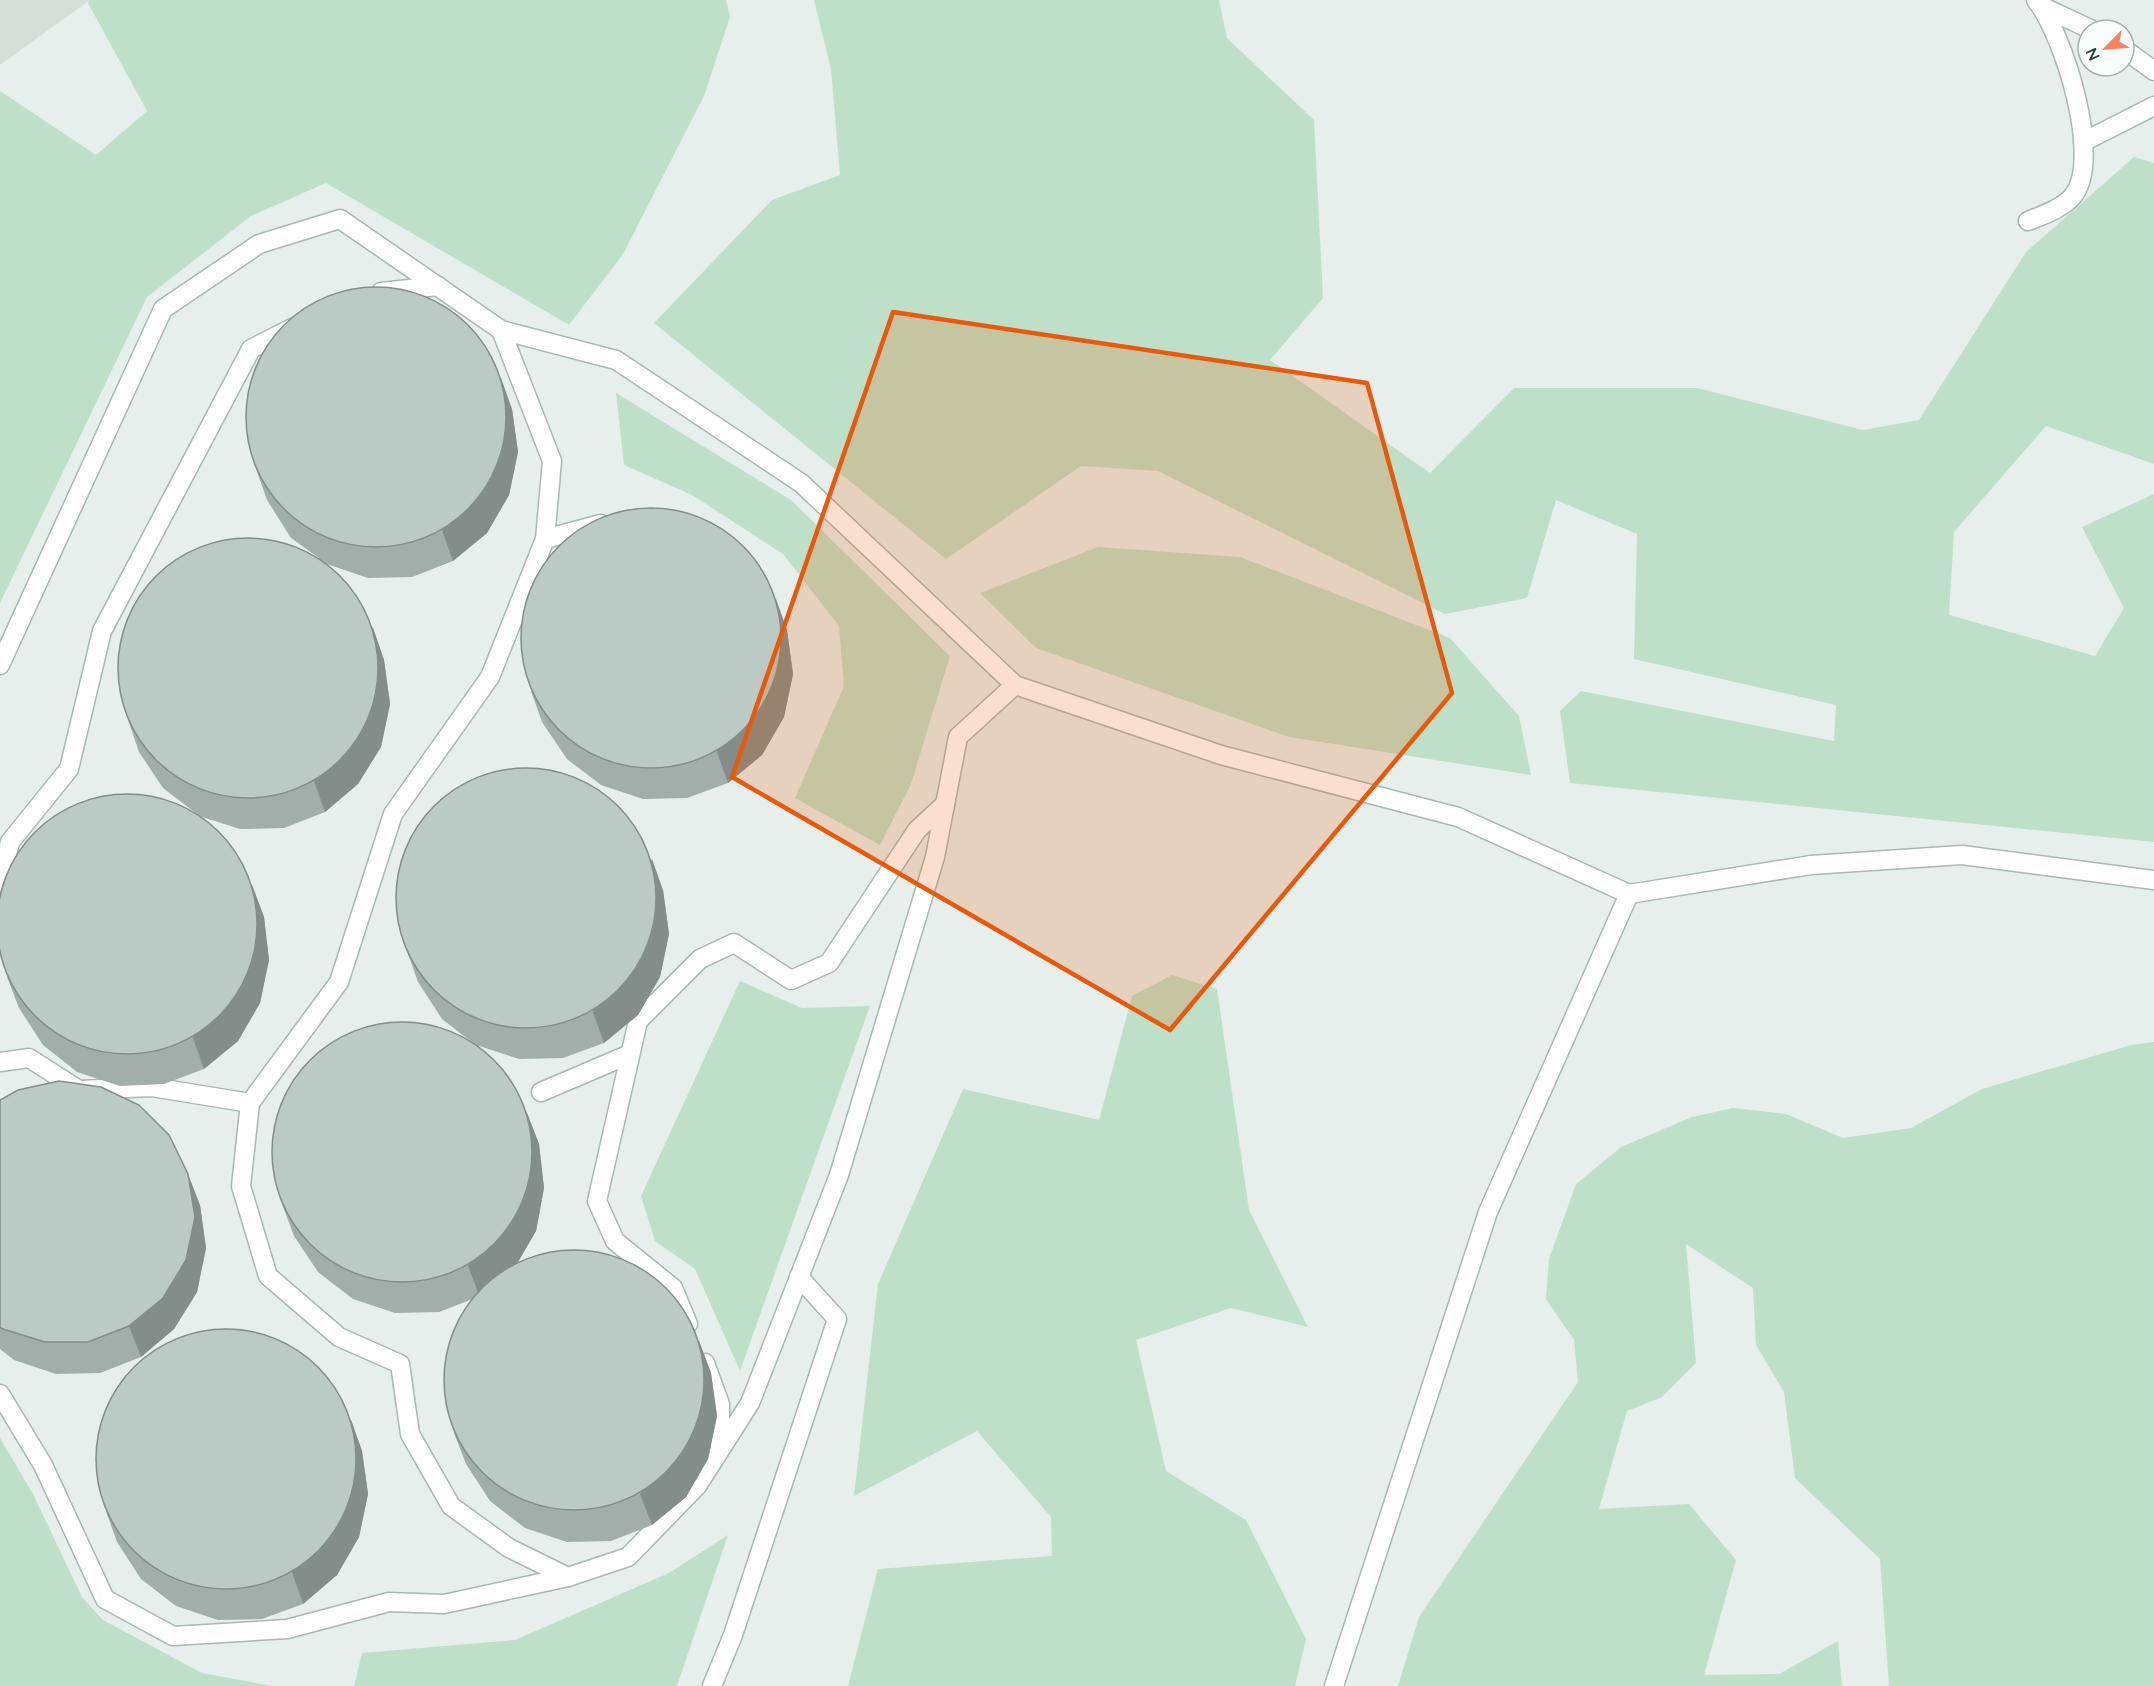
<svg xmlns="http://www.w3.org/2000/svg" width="2154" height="1686" viewBox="0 0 2154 1686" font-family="Quicksand,sans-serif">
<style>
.built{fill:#d4dfda}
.green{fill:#bfe0c8}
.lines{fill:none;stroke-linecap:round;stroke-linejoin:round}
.service-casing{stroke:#a8b8b2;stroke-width:21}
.service{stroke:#fff;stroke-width:18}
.wall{fill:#a1aea9}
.shaded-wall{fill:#838d89}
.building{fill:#bbcac4;stroke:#838d89;stroke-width:1.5}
.marked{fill:#e8590c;fill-opacity:0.2;stroke:#e8590c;stroke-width:4.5;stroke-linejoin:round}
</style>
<rect width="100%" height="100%" fill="#e6efeb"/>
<polygon class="built" points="0,0 90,0 0,65"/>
<g class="green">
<polygon points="90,0 726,0 730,17 704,96 623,254 569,325 326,183 251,216 147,297 0,603 0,91 96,155 147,111 88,3"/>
<polygon points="814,0 1219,0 1227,38 1314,120 1323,298 1270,360 1430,473 1514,388 1697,388 1863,430 1919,420 2026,252 2134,157 2154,163 2154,464 2046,426 1954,532 1949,615 2095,656 2124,608 2082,527 2154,494 2154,842 1570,783 1560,711 1581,691 1834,741 1836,705 1634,659 1637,534 1556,500 1527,598 1445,614 1158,471 1081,466 946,559 654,323 772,200 840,175 831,69"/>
<polygon points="616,393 791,500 950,656 911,784 880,845 795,798 844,686 839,626 783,554 692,495 624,465"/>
<polygon points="1098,547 1240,557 1450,638 1519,716 1531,775 1289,737 1036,648 980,593"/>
<polygon points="1172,975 1217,989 1249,1210 1308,1327 1231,1308 1136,1340 1166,1471 1246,1520 1306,1639 1295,1686 848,1686 878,1569 1052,1556 1051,1517 977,1431 854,1496 878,1284 963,1089 1099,1120 1132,996"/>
<polygon points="740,981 802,1008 870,1006 740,1371 695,1269 655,1241 641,1196"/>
<polygon points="2154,1042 2154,1686 1889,1686 1880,1559 1795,1478 1784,1392 1756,1345 1753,1288 1686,1244 1696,1363 1662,1397 1627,1411 1599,1509 1689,1504 1736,1560 1704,1675 1779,1674 1838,1641 1842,1686 1398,1686 1419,1617 1578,1382 1574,1340 1546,1299 1549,1259 1576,1184 1621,1147 1692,1117 1733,1108 1786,1114 1843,1138 1911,1128 1982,1089 2131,1045"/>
<polygon points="0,1438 33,1494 82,1597 103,1620 202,1673 272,1686 0,1686"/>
<polygon points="728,1535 677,1686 354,1686 362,1653 515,1640 669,1573"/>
</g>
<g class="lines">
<g class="service-casing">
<g id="service">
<polyline points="2041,6 2092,30"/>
<polyline points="2124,49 2154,71"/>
<polyline points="2083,142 2154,106"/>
<path d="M2028,221C2043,215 2061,209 2072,197C2104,161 2063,33 2036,0"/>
<polyline points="381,292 438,286"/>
<polyline points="501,330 552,461 545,539 490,677 393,814 339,982 250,1103 241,1186 268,1276 339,1337 400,1364 410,1434 451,1506 509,1548 568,1577"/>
<polyline points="545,539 601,524"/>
<polyline points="0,665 163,309 259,244 340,219 501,330 616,360 801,483 1015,685 1221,755 1458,817 1629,894"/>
<polyline points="0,883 10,842 69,769 102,631 251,349 292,328"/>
<polyline points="0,1062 29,1058 79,1090 152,1087 250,1103"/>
<polyline points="541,1092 630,1054"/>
<polyline points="688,1324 673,1288 615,1241 597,1201 638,1021 700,959 734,943 791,980 829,963 917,830 945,804"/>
<polyline points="705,1363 720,1404 720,1450"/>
<polyline points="0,1394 43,1465 105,1599 173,1636 287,1629 389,1602 444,1604 568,1577 628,1557 697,1486 750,1403 839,1175 935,857 958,737 1015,685"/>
<polyline points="712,1686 733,1635 837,1319 799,1277"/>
<polyline points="1334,1686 1488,1212 1629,894 1811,865 1962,855 2154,880"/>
</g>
</g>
<use href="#service" class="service"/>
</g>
<g class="wall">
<polygon points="512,409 518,452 509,495 487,533 453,561 412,577 368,578 327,564 373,628 384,660 390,704 381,747 358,784 325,812 284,828 240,829 199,816 252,885 264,917 269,960 260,1003 238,1041 204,1069 164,1084 120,1086 77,1072 43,1045 19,1008 7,977 197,814 163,788 139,752 128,720 319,558 291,538 267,500 256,469"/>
<polygon points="787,630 793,674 784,717 762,755 728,783 687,798 643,799 601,785 567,759 542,722 531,691"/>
<polygon points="663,890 669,934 660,977 638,1015 604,1043 563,1058 519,1059 479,1046 527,1113 539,1144 544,1188 536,1231 516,1265 699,1341 711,1373 717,1416 708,1459 686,1497 652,1525 611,1541 567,1542 525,1528 490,1501 466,1464 454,1433 473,1299 439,1312 395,1313 353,1299 318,1272 294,1236 282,1204 473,1043 442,1019 418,982 407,951"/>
<polygon points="0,1100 200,1205 206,1248 197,1292 174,1329 141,1357 100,1373 56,1374 14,1360 0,1349"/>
<polygon points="351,1420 362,1451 368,1494 359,1537 337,1575 303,1604 262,1619 218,1620 176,1606 141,1579 117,1542 106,1511"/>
</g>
<g class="shaded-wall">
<polygon points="501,378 512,409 518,452 509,495 487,533 453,561 442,530"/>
<polygon points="776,599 787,630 793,674 784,717 762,755 728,783 717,752"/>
<polygon points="373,628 384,660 390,704 381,747 358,784 325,812 314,781"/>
<polygon points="652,859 663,890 669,934 660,977 638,1015 604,1043 593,1012"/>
<polygon points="252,885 264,917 269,960 260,1003 238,1041 204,1069 193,1038"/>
<polygon points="527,1113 539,1144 544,1188 536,1231 514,1269 480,1297 468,1266"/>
<polygon points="188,1174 200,1205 206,1248 197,1292 174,1329 141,1357 129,1326"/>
<polygon points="699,1341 711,1373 717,1416 708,1459 686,1497 652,1525 640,1494"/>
<polygon points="351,1420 362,1451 368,1494 359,1537 337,1575 303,1604 292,1572"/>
</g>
<g class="building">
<circle cx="376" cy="417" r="130"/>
<circle cx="651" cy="638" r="130"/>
<circle cx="248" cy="668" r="130"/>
<circle cx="526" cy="898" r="130"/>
<circle cx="127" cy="924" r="130"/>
<circle cx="402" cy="1152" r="130"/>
<polygon points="59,1081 101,1087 139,1105 169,1135 188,1174 195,1217 186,1260 163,1298 129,1326 88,1342 45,1342 3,1329 0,1327 0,1100 18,1090"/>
<circle cx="574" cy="1380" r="130"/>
<circle cx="226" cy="1459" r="130"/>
</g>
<path class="marked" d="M893,312L1367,383L1452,693L1170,1030L732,777Z"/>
<g transform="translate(2106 48) rotate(245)"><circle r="28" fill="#f7fbf9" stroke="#a3b1ad" stroke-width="1.5"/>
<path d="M0-4.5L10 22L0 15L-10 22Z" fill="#f4845f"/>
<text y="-9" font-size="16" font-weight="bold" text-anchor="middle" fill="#24423a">N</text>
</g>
</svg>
